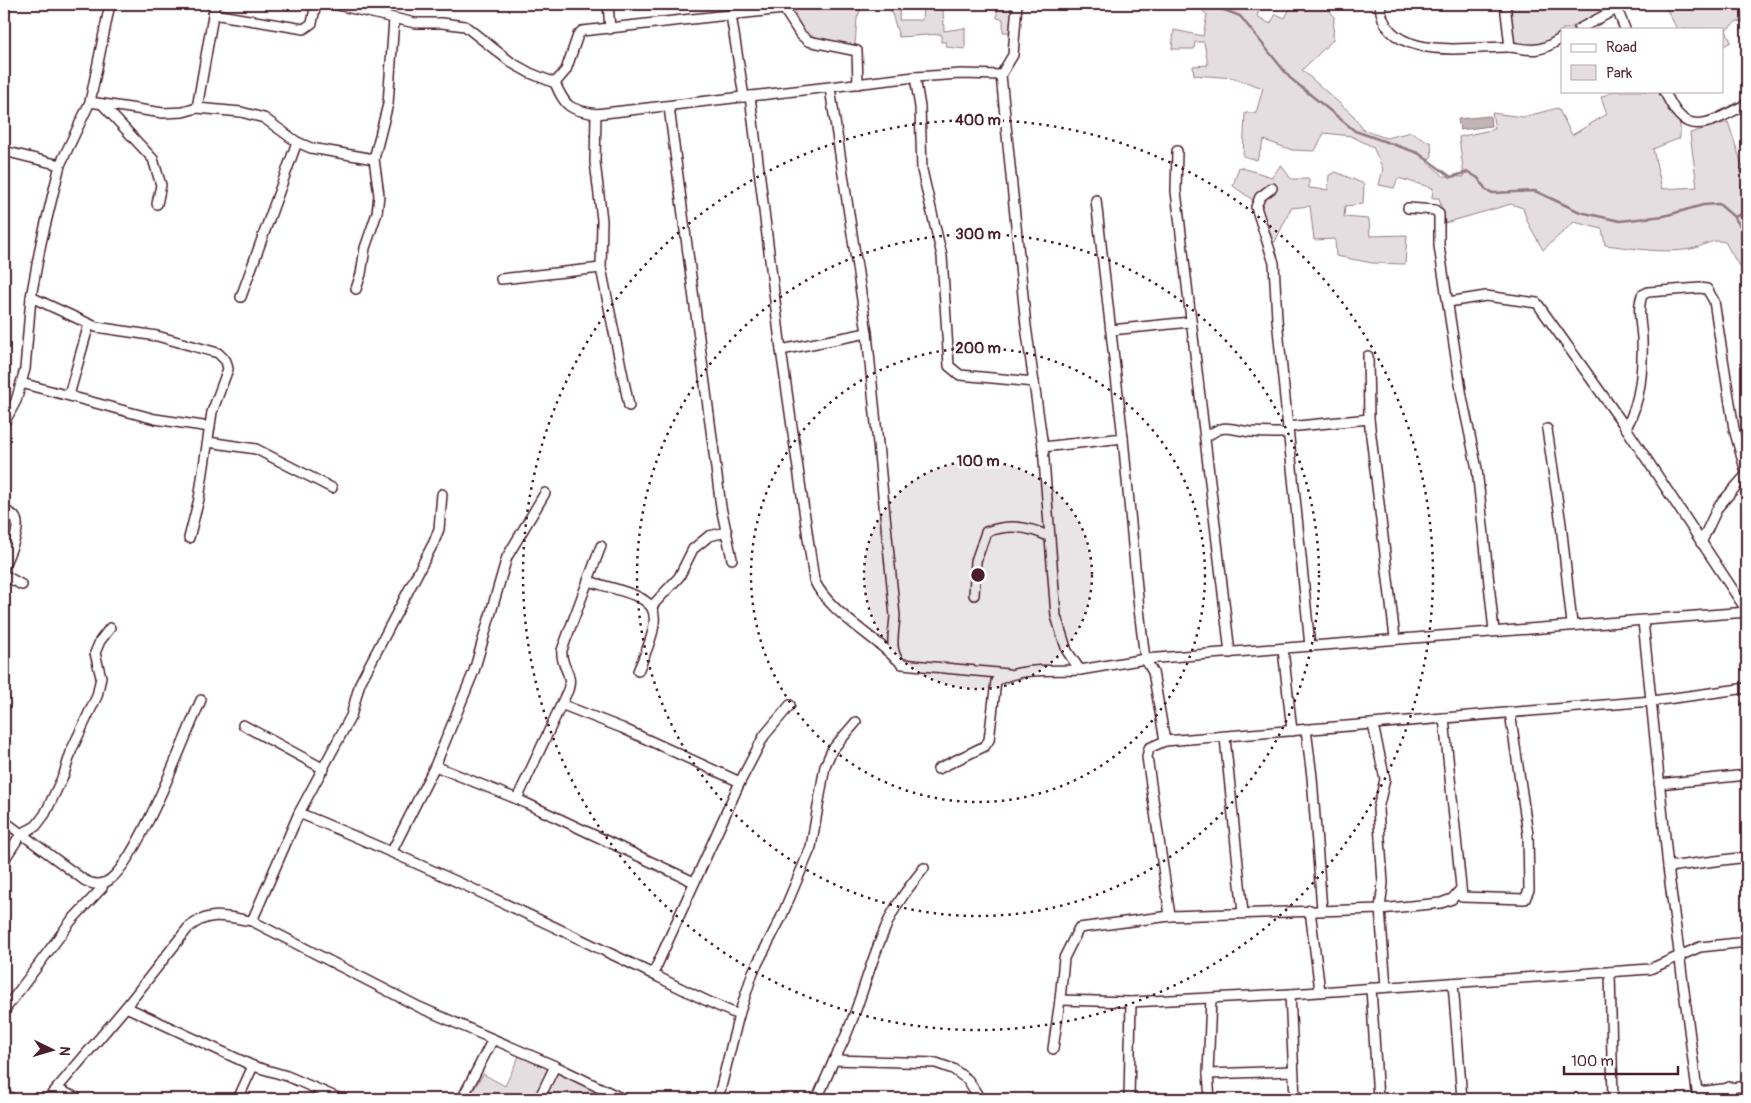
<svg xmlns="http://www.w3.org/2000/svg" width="1751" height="1103" viewBox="0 0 1751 1103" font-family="Pangolin,sans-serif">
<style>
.green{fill:#e5dee0;stroke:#987e86}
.water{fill:#c1b3b6;stroke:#91787e}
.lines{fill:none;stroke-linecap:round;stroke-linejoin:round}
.stream{stroke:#91787e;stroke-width:2.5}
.minor-casing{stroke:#4a1f2b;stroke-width:12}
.minor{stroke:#fff;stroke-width:9}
.ring{fill:none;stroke:#4a1f2b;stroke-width:2.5;stroke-dasharray:2.5 5}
.centre{fill:#4a1f2b;stroke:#fff;stroke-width:2.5}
.ring-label{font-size:15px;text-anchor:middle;font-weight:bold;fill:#4a1f2b;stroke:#fff;stroke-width:5;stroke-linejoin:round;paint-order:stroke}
</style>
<rect width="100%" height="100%" fill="#fff"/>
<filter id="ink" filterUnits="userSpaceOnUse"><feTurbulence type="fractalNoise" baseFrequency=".02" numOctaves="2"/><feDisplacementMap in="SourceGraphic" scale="10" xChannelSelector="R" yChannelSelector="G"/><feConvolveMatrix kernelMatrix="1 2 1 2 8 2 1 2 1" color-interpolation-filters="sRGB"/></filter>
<g filter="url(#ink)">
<g class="green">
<path d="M793,4H844V6L900,4L899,20H922L923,7L943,9L944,31L965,28V49L947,47L946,42H941V34L899,37L890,7L861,9L857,18L855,45C820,43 800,43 793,4Z"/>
<polygon points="979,4 1015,4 1013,32 1003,32 1003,19 997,18 997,6"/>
<path d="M1196,4H1261L1257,16L1270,24L1276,14L1285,18L1292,4H1326L1334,17L1333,40L1302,70L1354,116L1363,130L1386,138L1411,132L1431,143L1432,156L1427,162L1444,176L1464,177L1459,137L1495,129L1492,113L1523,117L1558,108L1572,135L1607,114L1601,97L1614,91H1661L1680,121V138L1653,149L1662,189L1697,187L1690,133L1728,122L1747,180V265L1739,266L1725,242C1712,238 1703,247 1691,249C1663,254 1633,248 1605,245L1602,229L1574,222L1543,250L1527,221L1523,208L1511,204L1445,223L1439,198H1432L1433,188L1398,178L1394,188L1379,185L1383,169L1373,147L1351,136L1324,133L1315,151L1292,150L1264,140L1257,160L1243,156L1245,113H1256L1263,88L1234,78L1194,75L1193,66L1208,65L1204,42H1195L1194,49H1172L1174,30L1203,36L1207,15Z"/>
<path d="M1511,4H1615L1569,29H1562V33C1547,42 1535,47 1517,46L1513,41Z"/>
<polygon points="1664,4 1747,4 1747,22 1737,21 1726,30 1731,42 1722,47 1722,29 1677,29"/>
<polygon points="1281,165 1291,179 1309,179 1309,188 1328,190 1329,175 1336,172 1364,184 1363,204 1345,206 1344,217 1369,219 1370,236 1407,235 1405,264 1372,263 1336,256 1335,239 1314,240 1310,206 1291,208 1275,242 1270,241 1260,205 1233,186 1239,167 1272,177"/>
<polygon points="521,1052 623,1099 468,1099 483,1074 505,1086"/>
</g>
<polygon class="water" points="1490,116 1491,126 1460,130 1458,119"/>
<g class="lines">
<g class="stream">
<polyline points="1209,4 1240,16 1290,78 1355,131 1418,153 1451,177 1468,172 1478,178 1486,190 1493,193 1535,191 1580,212 1620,221 1664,216 1703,205 1719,204 1734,217 1747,236"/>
<polyline points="1734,217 1747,212"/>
</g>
<g class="minor-casing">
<g id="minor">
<path d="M333,4L415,23H442L465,26L512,63L530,73L555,83C566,108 569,109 596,114L915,77L961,74L1001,75L1013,55L1017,4"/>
<polyline points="608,4 610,29"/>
<polyline points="785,4 784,9 800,34 808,41 857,51 858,84"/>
<path d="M1380,4C1383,63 1470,47 1507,47C1518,47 1527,51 1538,49C1547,48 1555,42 1562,38"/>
<polyline points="1505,4 1510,47"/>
<polyline points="1617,9 1625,29"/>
<polyline points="213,14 304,29 312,23 316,4"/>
<polyline points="731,15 744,97"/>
<polyline points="1579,29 1626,4"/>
<polyline points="1001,75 1026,326 1043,447 1056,616 1067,651 1080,670 1145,659 1747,612"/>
<polyline points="915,77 920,107 922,170 942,256 949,366 960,375 1034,382"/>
<polyline points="555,83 566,70 578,35 582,31 784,9"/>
<path d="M830,88L867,333L895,616C894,633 888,653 902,664L1008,674"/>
<path d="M1664,91C1669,99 1672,108 1679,115C1697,136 1727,113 1747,104"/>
<path d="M750,96L781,350L814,580C828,611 871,634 895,658"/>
<polyline points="90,102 163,113 183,112 197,108 241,112 264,118 297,142 311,148 374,159"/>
<polyline points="102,104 153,159 161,185 157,204"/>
<polyline points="669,107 721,507 732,559"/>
<polyline points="197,108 215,4"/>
<polyline points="596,114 595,162 602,220 601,268 629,406"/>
<polyline points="4,151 60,165"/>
<polyline points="1177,151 1176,191 1230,653"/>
<polyline points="1272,188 1260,197 1256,207 1274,263 1277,319 1310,646"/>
<polyline points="1096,200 1123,438 1139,609 1145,659 1153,672 1165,741 1652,701 1747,688"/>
<polyline points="1408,208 1435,210 1439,214 1439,246 1462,397 1477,469 1494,631"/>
<polyline points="501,279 601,268"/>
<polyline points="356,289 361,274 365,248 377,213 379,195 374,159 388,104 394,19"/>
<polyline points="31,297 96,327 157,336 218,353 226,361 228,369 212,412 199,499 189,538"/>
<polyline points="241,297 297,142"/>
<polyline points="1448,302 1486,296 1537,303 1626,428 1747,611"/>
<polyline points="1111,330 1190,322"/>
<polyline points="781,350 867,333"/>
<polyline points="1368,356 1369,419 1395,638"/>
<polyline points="21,383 155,419 210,427"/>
<polyline points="69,395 89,324"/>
<polyline points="4,423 16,401 25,369 31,297 41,243 60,165 90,102 110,4"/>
<polyline points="1288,427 1369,419"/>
<path d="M1626,428C1641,401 1643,369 1642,338C1641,323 1637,309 1642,295L1648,292L1700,288L1707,289L1714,301L1734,429L1747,476"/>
<polyline points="1547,429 1561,524 1572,624"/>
<path d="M1206,437C1226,422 1230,430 1251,432C1263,433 1276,433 1288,433"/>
<polyline points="208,442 256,449 332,488"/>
<polyline points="1043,447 1123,438"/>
<path d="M4,510C7,512 12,514 14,516C24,526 8,555 4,566"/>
<polyline points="1701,543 1718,507 1746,475"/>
<polyline points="4,575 22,585"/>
<path d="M588,581C656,601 670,598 638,671"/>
<path d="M974,595L976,561L986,532C1009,524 1026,526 1048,536"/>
<polyline points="652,606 679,577 693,549 709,536 727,532"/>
<polyline points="1643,621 1668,867 1698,1099"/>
<polyline points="1283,649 1292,731"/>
<polyline points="563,705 622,728 740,782"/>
<polyline points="1444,718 1462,897 1525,899 1529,890 1528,834 1510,712"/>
<polyline points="243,725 324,769"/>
<polyline points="1373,725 1385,779 1378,809 1383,883 1380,909 1386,987"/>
<polyline points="1306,729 1312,777 1322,910"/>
<polyline points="1225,738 1243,913"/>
<polyline points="1165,741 1149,748 1147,757 1170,916"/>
<polyline points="435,766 517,799 694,882"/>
<path d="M938,769L985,746L989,740L996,681C1021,667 1052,671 1080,670"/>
<polyline points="1659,784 1747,775"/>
<path d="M517,799L568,690C574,672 560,668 562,650L601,546"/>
<path d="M299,813C404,856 507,904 609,953C653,973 694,997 739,1015L753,972L781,918L811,847L825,766L832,750L856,722"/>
<path d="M4,821L84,880C91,884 98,886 106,882C135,869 186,734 201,700"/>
<polyline points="392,851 435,766 474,671 507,557 545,493"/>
<polyline points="4,860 21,834 36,826 45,814 64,774 72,749 97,696 101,677 95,653 100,641 110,628"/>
<polyline points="1668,867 1747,857"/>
<polyline points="1460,890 1452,899 1441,903 1380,909 1170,916 1079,928 1064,958 1060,1000 1131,1002 1290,994 1650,969 1700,947 1747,942"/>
<polyline points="1310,910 1320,991"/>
<polyline points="252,921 419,1007 555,1066 623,1099"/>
<polyline points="1610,972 1613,1099"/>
<polyline points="653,974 740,782 764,736 790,705"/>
<polyline points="1453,983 1462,1099"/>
<polyline points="1371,988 1378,1099"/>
<polyline points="1290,994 1295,1099"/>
<polyline points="126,1007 253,1066 287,1076 340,1099"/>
<polyline points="4,1011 71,921 102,888 103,883"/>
<polyline points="1053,1049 1060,1000"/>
<path d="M834,1060C857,1019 866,972 885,929C894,906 909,887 924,868"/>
<polyline points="1208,1074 1293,1071"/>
<polyline points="1729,1087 1730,1099"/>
<polyline points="57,1089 79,1099"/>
<polyline points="1698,1092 1747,1086"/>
<polyline points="4,1093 12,1099"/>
<path d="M48,1099L126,1007L188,928C209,910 226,917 252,921L299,813L351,716L360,683L434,542L439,529L442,494"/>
<polyline points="238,1099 253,1066"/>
<polyline points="462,1099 493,1039"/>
<polyline points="539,1099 555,1066"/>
<polyline points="718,1099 739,1015"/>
<polyline points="817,1099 834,1060 936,1063 953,1069 968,1080 980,1099"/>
<polyline points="1129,1099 1131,1002"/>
<polyline points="1210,1099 1208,1074 1211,998"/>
</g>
</g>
<use href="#minor" class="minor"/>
</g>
</g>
<circle cx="978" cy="575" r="114" fill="#4a1f2b" fill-opacity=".12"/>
<g class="ring">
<circle cx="978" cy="575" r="114"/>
<circle cx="978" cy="575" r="227"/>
<circle cx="978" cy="575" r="341"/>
<circle cx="978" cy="575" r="455"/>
</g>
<circle cx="978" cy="575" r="8" class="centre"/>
<g class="ring-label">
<text x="978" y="125">400 m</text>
<text x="978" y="239">300 m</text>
<text x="978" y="353">200 m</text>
<text x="978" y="466">100 m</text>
</g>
<rect width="1751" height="1103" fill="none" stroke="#fff" stroke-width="20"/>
<rect x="10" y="10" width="1731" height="1083" fill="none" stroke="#4a1f2b" stroke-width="2" filter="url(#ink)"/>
<rect x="1561" y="28" width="162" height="65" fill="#ffffff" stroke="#b7a5aa"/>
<rect x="1571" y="44" width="25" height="8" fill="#ffffff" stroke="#b7a5aa"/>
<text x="1606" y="52" font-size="15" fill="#4a1f2b">Road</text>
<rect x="1571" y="65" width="25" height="15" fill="#e5dee0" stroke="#b7a5aa"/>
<text x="1606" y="78" font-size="15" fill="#4a1f2b">Park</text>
<g transform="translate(52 1050) rotate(95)" stroke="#ffffff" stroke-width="4" paint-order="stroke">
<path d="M0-4L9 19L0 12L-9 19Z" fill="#4a1f2b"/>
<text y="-8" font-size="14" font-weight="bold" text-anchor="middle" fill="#4a1f2b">N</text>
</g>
<path d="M1564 1066v8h114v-8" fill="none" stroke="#4a1f2b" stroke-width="2.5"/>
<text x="1571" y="1066" font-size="15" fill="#4a1f2b" stroke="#ffffff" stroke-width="4" paint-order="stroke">100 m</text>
</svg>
